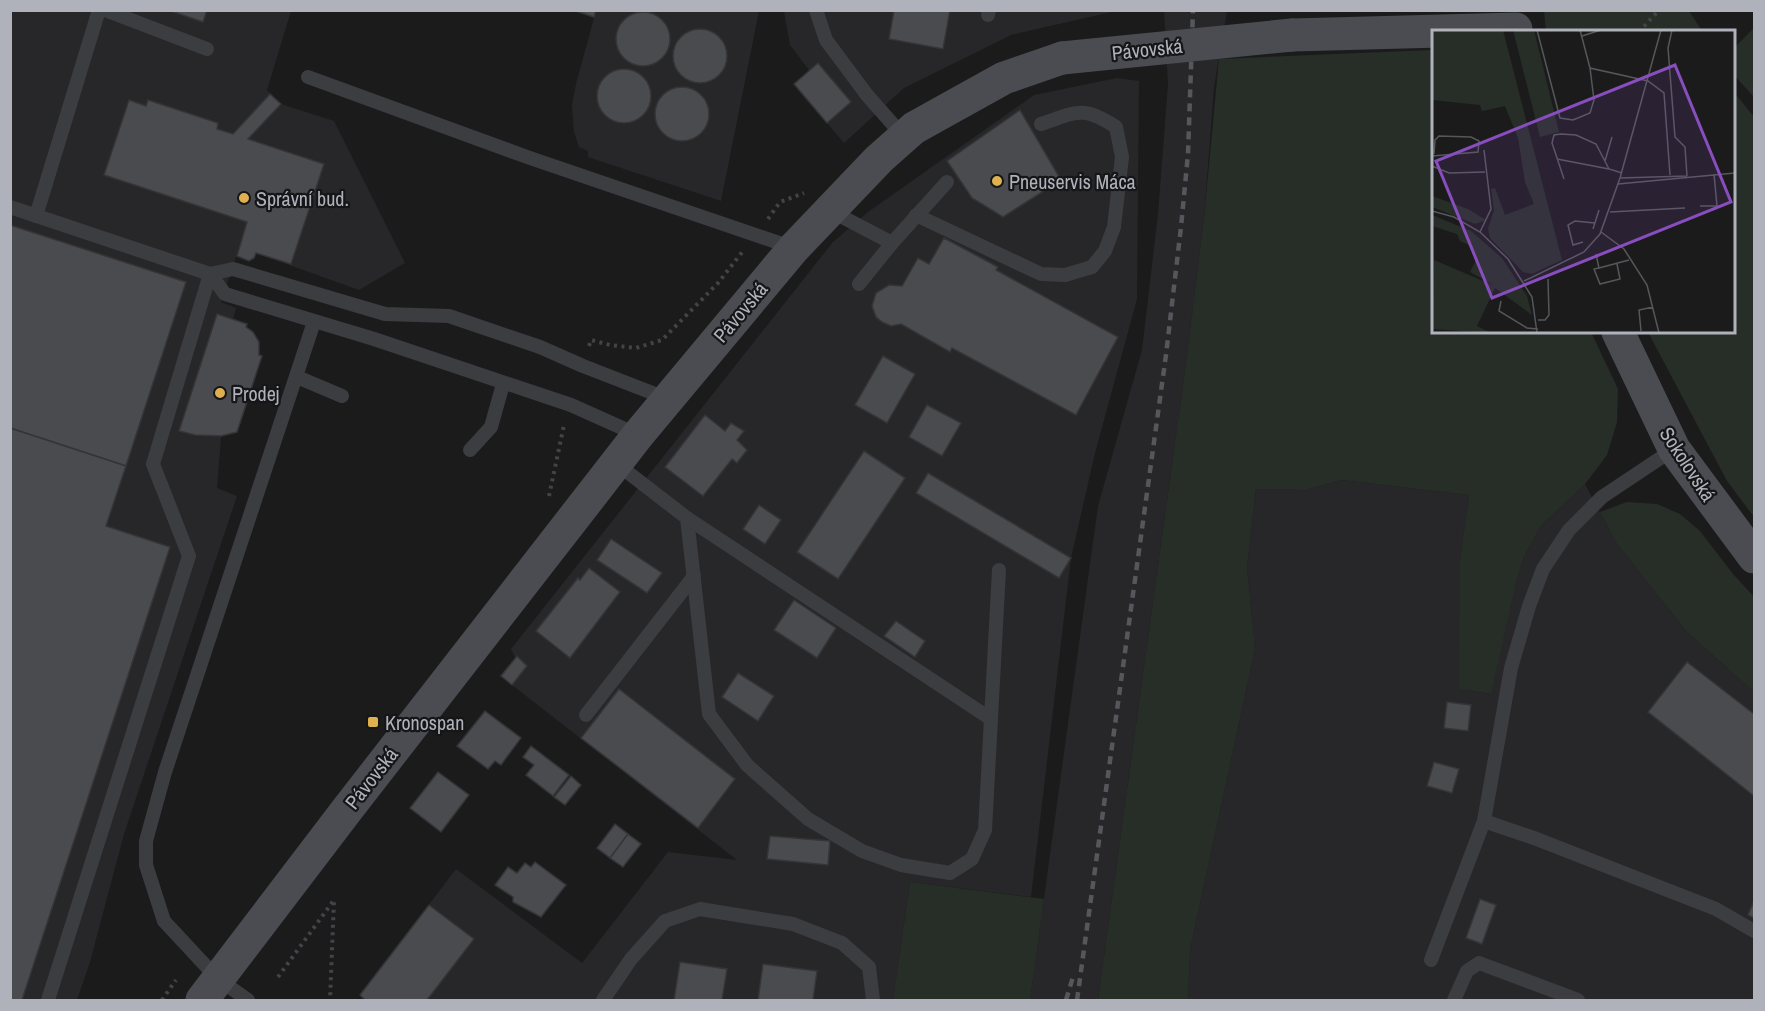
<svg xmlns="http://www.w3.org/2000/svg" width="1765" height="1011" viewBox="0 0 1765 1011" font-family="'Archivo Narrow',sans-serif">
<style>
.built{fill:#272729}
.green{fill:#272e28}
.building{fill:#4a4b4e;stroke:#353538;stroke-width:1.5}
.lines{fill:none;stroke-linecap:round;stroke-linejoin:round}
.path{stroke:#424448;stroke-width:4;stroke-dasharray:3 4.5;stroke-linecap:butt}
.lane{stroke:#3c3d41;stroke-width:14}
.secondary{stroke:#4a4c51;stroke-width:33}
.rail{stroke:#55575c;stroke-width:4.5;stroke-dasharray:8 6;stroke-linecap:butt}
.secondary-bridge{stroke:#4a4c51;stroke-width:33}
.poi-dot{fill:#dfb050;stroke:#161618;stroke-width:2}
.labels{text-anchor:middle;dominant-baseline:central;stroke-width:4.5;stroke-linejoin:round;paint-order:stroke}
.street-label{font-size:20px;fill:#afb2ba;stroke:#161618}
.poi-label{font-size:20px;fill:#afb2ba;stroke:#161618;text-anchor:start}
.inset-road{fill:none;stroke:#56575b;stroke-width:1.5}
.view{fill:#884ebe;fill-opacity:0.15;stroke:#884ebe;stroke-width:3}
.inset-edge{fill:none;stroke:#afb2ba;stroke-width:3}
</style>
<rect width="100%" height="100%" fill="#1b1b1c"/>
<g class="built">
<polygon points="10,11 291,11 267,90 281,104 334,121 405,263 359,290 256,253 254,258 249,261 236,257 221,302 236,308 233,319 247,324 246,327 253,332 259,342 259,354 262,356 237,432 221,437 217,488 237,496 124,834 90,962 77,1000 11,1000"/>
<polygon points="573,11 759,11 721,201 588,157 588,151 579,147 574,132 572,105 576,84 594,18"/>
<polygon points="784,11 1116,11 1011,35 904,88 844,143 794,84 809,70 790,45"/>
<polygon points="1164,11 1227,11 1214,87 1204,218 1187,356 1098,1000 1030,1000 1098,506 1142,350 1158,214 1168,84"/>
<polygon points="1117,78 1139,81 1137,299 1095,453 1071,558 1031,897 910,882 893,1000 365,1000 360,995 456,869 582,963 668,852 737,860 512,685 527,666 515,657 511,649 833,242 868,212 1034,95"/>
<polygon points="1342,480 1469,495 1460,560 1460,689 1490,694 1517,579 1524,557 1540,527 1585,484 1615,541 1685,630 1754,692 1754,1000 1188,1000 1190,950 1255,649 1247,567 1256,489 1305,490"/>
</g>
<g class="green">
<polygon points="1544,11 1689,11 1702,31 1546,31"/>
<polygon points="1754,28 1754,97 1734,75 1734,48"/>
<polygon points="1433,50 1434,332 1591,332 1618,389 1617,422 1607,455 1585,484 1540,527 1524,557 1517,579 1491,694 1459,689 1460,560 1469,495 1342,480 1305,490 1256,489 1247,567 1255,649 1190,950 1188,1000 1098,1000 1187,356 1204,218 1219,59"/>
<polygon points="1734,92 1754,117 1754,517 1727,481 1648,332 1734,332"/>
<polygon points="1627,502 1657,504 1680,514 1700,531 1733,574 1754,597 1754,692 1685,630 1615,541 1600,512"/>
<polygon points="910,882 1044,899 1030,1000 893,1000"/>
</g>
<g class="building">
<polygon points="168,10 207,10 203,22"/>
<polygon points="573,10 596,10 594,17"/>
<polygon points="894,10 950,10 943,49 889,39"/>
<circle cx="643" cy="39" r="27"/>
<circle cx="700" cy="56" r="27"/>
<polygon points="818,63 851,102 827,123 794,84"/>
<circle cx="624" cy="96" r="27"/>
<circle cx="682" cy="114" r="27"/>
<polygon points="270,94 281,104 248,139 324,164 291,264 256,253 254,258 249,261 237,256 247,222 104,175 129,100 146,106 148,100 218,123 217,129 233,134"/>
<polygon points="1020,110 1061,180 1003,217 972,198 947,161"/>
<polygon points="10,225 186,282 126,466 10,428"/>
<polygon points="944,238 998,267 996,270 1118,337 1076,415 952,348 950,352 901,324 891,326 882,322 876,317 872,306 876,293 889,285 902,286 918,258 929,264"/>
<polygon points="217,314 247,324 246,327 253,332 259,342 259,355 262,356 237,432 221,436 195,435 179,431"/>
<polygon points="883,356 915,374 887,423 855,405"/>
<polygon points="927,405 961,423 942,456 909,437"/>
<polygon points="705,415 725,431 731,423 744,431 737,440 747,450 737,463 732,459 703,496 665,467"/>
<polygon points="10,428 126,466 106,526 170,547 22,1000 10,1000"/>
<polygon points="864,451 905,478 838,579 797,552"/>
<polygon points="928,473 1071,558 1059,578 916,493"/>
<polygon points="759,505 781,520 765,544 743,529"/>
<polygon points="611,539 662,573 647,593 597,560"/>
<polygon points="589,568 620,592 570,658 536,631 578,578 580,580"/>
<polygon points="794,600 836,628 817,658 774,630"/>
<polygon points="896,621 925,641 915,657 884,636"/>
<polygon points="517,656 527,666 512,685 501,676"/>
<polygon points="1687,662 1754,714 1754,796 1648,712"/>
<polygon points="738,673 774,696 758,721 722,697"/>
<polygon points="619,689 735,779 698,828 581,738"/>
<polygon points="1447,702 1471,705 1468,731 1444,728"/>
<polygon points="485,711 521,738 501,765 495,761 488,769 457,746"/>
<polygon points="531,746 569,775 553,796 526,775 534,765 523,757"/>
<polygon points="1434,762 1459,769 1452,793 1427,786"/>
<polygon points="438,772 469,795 441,832 410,808"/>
<polygon points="571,776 581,785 565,805 554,797"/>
<polygon points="615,824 628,834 610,858 597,848"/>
<polygon points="628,834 641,844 623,867 610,858"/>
<polygon points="770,836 830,841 828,865 767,859"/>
<polygon points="535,862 566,885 541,917 513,902 513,897 495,885 508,867 517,873 525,863 531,867"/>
<polygon points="1480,899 1496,905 1482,944 1466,938"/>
<polygon points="1754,901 1754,918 1748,915"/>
<polygon points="429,905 474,939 427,1000 365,1000 360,995"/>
<polygon points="680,962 727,969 722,1000 674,1000"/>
<polygon points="763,964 817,971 813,1000 758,1000"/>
</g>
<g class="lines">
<g class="path">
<polyline points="1639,32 1659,10"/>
<polyline points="768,219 780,202 804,193"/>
<polyline points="589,346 591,340 610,345 636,348 662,340 718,283 743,251"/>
<polyline points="549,496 564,425"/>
<polyline points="278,977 334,900 330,1000"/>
<polyline points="162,1000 176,980"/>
</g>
<g class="lane">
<polyline points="105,10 207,49"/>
<polyline points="816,10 826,40 867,95 904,137"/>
<polyline points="988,15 989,10"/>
<polyline points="308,77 530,158 794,248"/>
<polyline points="10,207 210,274 233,269 385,314 449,316 540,347 583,366 668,399"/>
<polyline points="831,211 892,243"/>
<path d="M916,215L1041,274L1065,275L1092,267L1105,251L1114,227L1122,157L1116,127C1082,105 1077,112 1041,124"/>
<polyline points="36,216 99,10"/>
<polyline points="210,274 225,294 374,339 571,405 638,435"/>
<polyline points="859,284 892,243 947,182"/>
<polyline points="297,377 342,396"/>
<polyline points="470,450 491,427 503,384"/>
<polyline points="617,464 687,518 709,714 747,765 808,819 862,851 901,865 950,873 972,859 985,830 999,570"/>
<polyline points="687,518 991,719"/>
<polyline points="586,715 694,576"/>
<polyline points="1484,821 1534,838 1716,909 1754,931"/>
<polyline points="1431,960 1484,821 1511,668 1529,606 1543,569 1569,530 1602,497 1674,449"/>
<polyline points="48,1000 189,556 153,464 210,274"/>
<polyline points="248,1000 218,979 164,921 146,865 146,841 165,772 314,322"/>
<polyline points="603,1000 631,959 665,921 700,909 793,924 842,943 869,967 873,1000"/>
<polyline points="1454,1000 1467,971 1479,963 1578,1000"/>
</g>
<g class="secondary">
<polyline points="1292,35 1516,29"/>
<polyline points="1618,332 1674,449 1754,557"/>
<polyline points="202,1000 346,811 638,435 794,248 879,159 914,128 1004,78 1062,58"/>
</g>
<g class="rail">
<polyline points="1066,1000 1073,977"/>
<polyline points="1077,1000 1166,355 1181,227 1188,154 1193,10"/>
</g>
<polyline class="secondary-bridge" points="1062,58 1292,35"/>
</g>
<g class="poi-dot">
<circle cx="997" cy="181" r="6"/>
<circle cx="244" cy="198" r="6"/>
<circle cx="220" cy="393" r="6"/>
<rect x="367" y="716" width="12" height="12" rx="3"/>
</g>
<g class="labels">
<g class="street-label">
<text transform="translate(1147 49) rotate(-6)">Pávovská</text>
<text transform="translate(740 312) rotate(-50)">Pávovská</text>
<text transform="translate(1688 464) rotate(57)">Sokolovská</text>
<text transform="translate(371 778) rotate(-52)">Pávovská</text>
</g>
<g class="poi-label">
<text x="1009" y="181">Pneuservis Máca</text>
<text x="256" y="198">Správní bud.</text>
<text x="232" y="393">Prodej</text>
<text x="385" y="722">Kronospan</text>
</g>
</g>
<g transform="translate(1432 30)">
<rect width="303" height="303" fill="#1b1b1c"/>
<path d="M0,0H71L130,230L100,244L91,242L58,208L56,198L62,180L59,159L63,158L73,185L102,174L93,152L86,108L73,76L50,81L48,75L0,70ZM81,0H102L127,102L108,107ZM0,166L36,179L54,190L43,194L0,177ZM0,185L39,201L70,228L95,266L100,285L63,258L45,296L59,303L0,299L2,230L63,256L38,242L45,228L37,215L28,211L25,204L0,196Z" fill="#272e28"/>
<path class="inset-road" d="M105,0L128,88L141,90L158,83L162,70L158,38M148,0L158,38L216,51L232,63L238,145M240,0L236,18L243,107L253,117L255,146M150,6L169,0M0,126L46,122L47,111L39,107L7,106L3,110L2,124M125,129L177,139M173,131L180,107M0,136L17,143L53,142M188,148L255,146M132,149L120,113L122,105L129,104L144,105L164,114L177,139L190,143M186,154L303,143M268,176H285L282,144M0,181L22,187L48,202L76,229L100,267L105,303M178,182L253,178M161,199L167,180M48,202L59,179L52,120M169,202L192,219L215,255L227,303M151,212L141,215L136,195L143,191L163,193M164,224L167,238L197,230M167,238L162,239L168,254L188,249L185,234M92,251L152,222L168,204L188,148L229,0M69,271L67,281L95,298L106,299M106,290H113L117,285L116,249M209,301L207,280L221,277"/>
<path class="view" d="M243,35L299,172L60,268L4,131Z"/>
<rect width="303" height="303" class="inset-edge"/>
</g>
<rect width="1765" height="1011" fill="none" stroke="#afb2ba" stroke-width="24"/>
</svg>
